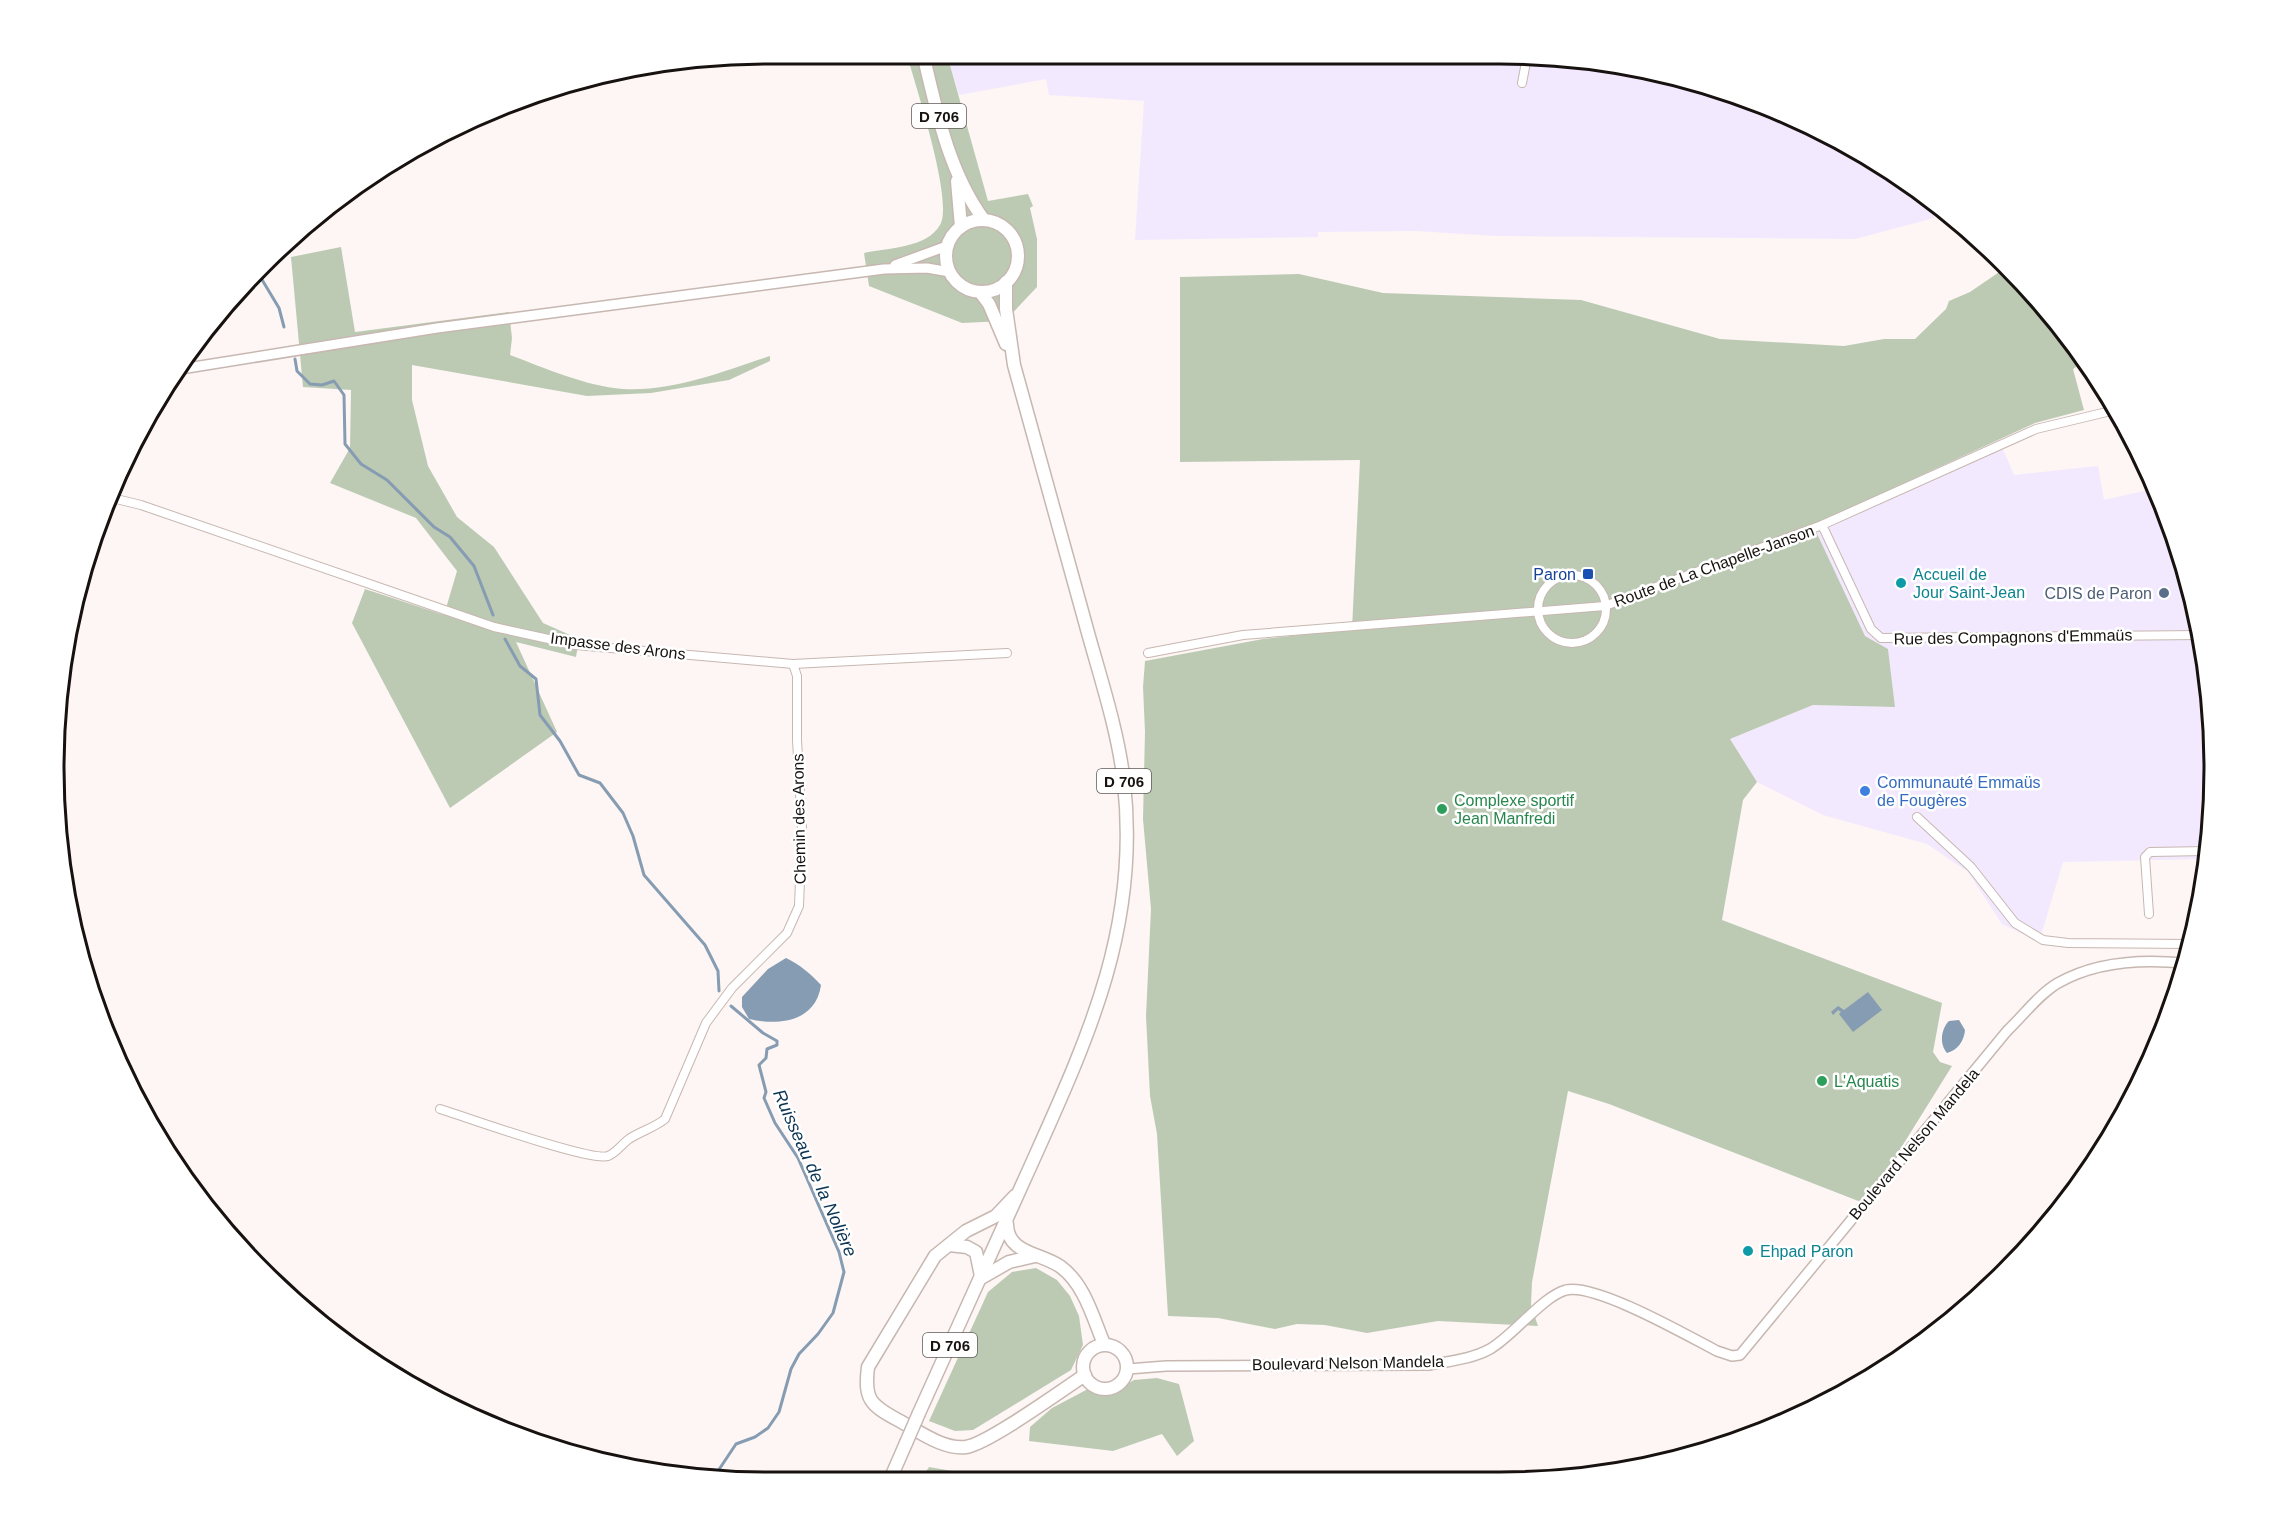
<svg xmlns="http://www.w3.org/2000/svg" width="2269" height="1536" viewBox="0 0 2269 1536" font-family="Helvetica,sans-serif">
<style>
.industrial{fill:#f2e9ff}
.green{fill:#bccab4}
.water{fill:#869cb2}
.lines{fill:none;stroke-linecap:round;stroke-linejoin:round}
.stream{stroke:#869cb2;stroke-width:3}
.minor-casing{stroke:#c7b7b1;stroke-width:10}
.tertiary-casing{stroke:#c7b7b1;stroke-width:12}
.primary-casing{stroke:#c7b7b1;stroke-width:15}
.minor{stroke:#fff;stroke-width:8}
.tertiary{stroke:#fff;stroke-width:9}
.primary{stroke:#fff;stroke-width:12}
.primary-bridge-casing{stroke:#c7b7b1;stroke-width:15;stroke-linecap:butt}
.primary-bridge{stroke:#fff;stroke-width:12}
.transit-dot{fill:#1a4fb4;stroke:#fff;stroke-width:2}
.culture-dot{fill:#0f9aa8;stroke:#fff;stroke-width:2}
.service-dot{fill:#5c6f8a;stroke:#fff;stroke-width:2}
.shop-dot{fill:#3f7fe0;stroke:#fff;stroke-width:2}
.leisure-dot{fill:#2e9e5b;stroke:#fff;stroke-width:2}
.labels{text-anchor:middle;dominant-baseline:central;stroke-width:5;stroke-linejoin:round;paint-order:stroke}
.shield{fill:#fff;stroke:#5d5957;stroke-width:1.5}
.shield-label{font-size:15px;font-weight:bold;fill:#17120f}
.street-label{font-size:16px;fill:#17120f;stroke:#fff}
.transit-label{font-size:16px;fill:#164399;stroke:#fff;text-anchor:end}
.culture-label{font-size:16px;fill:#0d838f;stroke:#fff;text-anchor:start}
.service-label{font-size:16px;fill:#4e5e75;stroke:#fff;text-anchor:end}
.shop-label{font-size:16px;fill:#366cbe;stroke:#fff;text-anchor:start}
.leisure-label{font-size:16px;fill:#27864d;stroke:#fff;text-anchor:start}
.water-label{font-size:18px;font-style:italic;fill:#0c3453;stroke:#fff}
.rim{fill:none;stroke:#17120f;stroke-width:3}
</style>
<rect width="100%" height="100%" fill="#fdf6f4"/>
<g class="industrial">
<polygon points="1501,54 1640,68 1817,128 1935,201 1934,218 1855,239 1496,236 1416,231 1318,232 1318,237 1135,240 1144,101 1049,95 1046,79 959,95 948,58"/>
<polygon points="1999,440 2014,475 2098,466 2104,500 2157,488 2201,628 2215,768 2206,859 2063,862 2039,942 2002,924 1968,872 1927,844 1823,815 1757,782 1730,739 1813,705 1895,707 1888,649 1865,636 1813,525"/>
</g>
<g class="green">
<path d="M908,58H948L988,201L1028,194L1033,206L1030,208L1037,239V287L1005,321L962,323L869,286L864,253C887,248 927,248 940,225C954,202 916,88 908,58Z"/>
<path d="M341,247L355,332L509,312L512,338L510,355C545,368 585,386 623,389C673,392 724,371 770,356V361L729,380L651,393L587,396L412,365V400L428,466L457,517L494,547L543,623L579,639L576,657L516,642L557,732L450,808L352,623L365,589L444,615L457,571L416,518L330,483L350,448L351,390L303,387L291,257Z"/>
<polygon points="2008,266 2086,360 2073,369 2084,410 2035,423 1813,525 1865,636 1888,649 1895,707 1813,705 1730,739 1757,782 1743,800 1722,920 1942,1003 1933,1052 1940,1062 1952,1066 1866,1204 1609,1104 1568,1091 1532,1282 1531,1305 1538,1326 1438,1321 1367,1333 1325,1325 1297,1324 1275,1329 1218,1318 1168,1316 1157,1134 1150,1096 1146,1016 1151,909 1143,819 1145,732 1143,687 1145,661 1263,639 1352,629 1360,460 1180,462 1180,277 1299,274 1383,293 1581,300 1720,339 1844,346 1884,339 1915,339 1946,309 1949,301 1970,292"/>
<polygon points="1036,1268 1057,1280 1070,1296 1079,1316 1083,1345 1071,1370 973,1430 955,1431 929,1421 988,1292 1012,1272"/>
<polygon points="1157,1378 1179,1384 1194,1441 1177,1456 1162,1434 1113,1451 1029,1441 1030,1427 1052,1408 1088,1389 1113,1393 1134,1380"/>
<polygon points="929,1467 958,1472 958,1482 909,1482 911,1477 923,1476"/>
</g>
<g class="water">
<path d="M786,958C799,964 811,974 821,985C816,1022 778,1026 749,1019L742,1007V997L768,969Z"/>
<polygon points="1868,992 1882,1010 1853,1032 1839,1014 1841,1012 1838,1010 1833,1015 1831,1012 1838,1006 1844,1010"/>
<path d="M1959,1020L1965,1030C1964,1041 1958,1050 1947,1053C1939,1044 1941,1029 1949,1021Z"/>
</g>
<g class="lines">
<g class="stream">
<polyline points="258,273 279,308 284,327"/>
<polyline points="295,359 297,371 310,384 322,385 334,381 344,395 345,444 361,464 387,480 434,527 450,537 474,566 493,615"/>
<polyline points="505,639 520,666 536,679 540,715 560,741 579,775 600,783 623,813 633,836 644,875 705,945 718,971 719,991"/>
<polyline points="714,1477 736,1444 755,1437 768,1428 779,1412 791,1369 799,1354 818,1334 833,1313 844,1272 839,1252 798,1158 775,1123 764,1098 766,1092 759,1065 766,1058 767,1049 777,1045 777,1041 763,1033 731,1006"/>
</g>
<g class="minor-casing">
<g id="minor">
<polyline points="1522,83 1527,57"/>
<polyline points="108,497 141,505 494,627 576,645 793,664 1007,653"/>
<polyline points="1822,525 1871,629 1881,638 2202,635"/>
<circle cx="1572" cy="609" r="34"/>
<polyline points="1148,653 1243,635 1605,606 1822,525 2036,429 2115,410"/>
<polyline points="1917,817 1971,867 2015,923 2043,940 2068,943 2190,944"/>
<polyline points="2149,914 2145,857 2150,852 2207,851"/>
<path d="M440,1109C466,1117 590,1162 608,1156C616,1153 622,1144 629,1139C641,1131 654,1128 665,1119L706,1023L732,988L787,933L799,906L802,829L797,740V676L793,664"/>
</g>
</g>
<g class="tertiary-casing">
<g id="tertiary">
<polyline points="895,265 947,246"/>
<polyline points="181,369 437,328 884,269 927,268 950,272"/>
<path d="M1128,1369L1166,1366L1429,1365C1450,1361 1472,1359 1490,1349C1513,1336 1543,1296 1566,1290C1596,1283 1688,1336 1717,1351L1732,1356L1740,1355L2007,1031C2023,1016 2039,994 2058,983C2096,961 2142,959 2184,963"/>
</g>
</g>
<g class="primary-casing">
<g id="primary">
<path d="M924,58C937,114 950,174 984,220"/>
<polyline points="957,181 961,227"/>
<circle cx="982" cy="256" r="36"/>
<polyline points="980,292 989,304 1006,344"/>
<path d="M1015,1196L996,1216L966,1231L935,1256L868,1367C864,1399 870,1405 898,1420C917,1430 943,1450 966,1447C988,1444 1062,1390 1085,1375"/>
<path d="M1007,1224C1007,1254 1042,1253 1061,1267C1085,1285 1093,1318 1104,1344"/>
<polyline points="949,1245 967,1247 976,1252 981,1276"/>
<polyline points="981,1278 1009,1262 1035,1256"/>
<circle cx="1105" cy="1367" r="22"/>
<path d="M919,1413C956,1330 994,1248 1031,1165C1088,1038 1140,927 1124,783C1118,729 1099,674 1085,622C1061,536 1038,451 1014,365L1006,309V282"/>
<polyline points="889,1482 906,1443"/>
</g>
</g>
<use href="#minor" class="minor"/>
<use href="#tertiary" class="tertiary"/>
<use href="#primary" class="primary"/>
<g class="primary-bridge-casing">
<polyline id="primary-bridge" points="906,1443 919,1413"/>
</g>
<use href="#primary-bridge" class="primary-bridge"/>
</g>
<rect class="transit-dot" x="1582" y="568" width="12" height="12" rx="3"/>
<g class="culture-dot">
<circle cx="1901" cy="583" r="6"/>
<circle cx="1748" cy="1251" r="6"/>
</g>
<circle class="service-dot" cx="2164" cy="593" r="6"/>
<circle class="shop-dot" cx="1865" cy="791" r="6"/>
<g class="leisure-dot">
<circle cx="1442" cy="809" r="6"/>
<circle cx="1822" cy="1081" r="6"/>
</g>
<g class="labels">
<g class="shield">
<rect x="912" y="104" width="54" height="24" rx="4.5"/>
<rect x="1097" y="769" width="54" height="24" rx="4.5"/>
<rect x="923" y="1333" width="54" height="24" rx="4.5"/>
</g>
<g class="shield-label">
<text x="939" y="116">D 706</text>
<text x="1124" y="781">D 706</text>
<text x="950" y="1345">D 706</text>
</g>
<g class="street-label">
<text transform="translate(1714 566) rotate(-20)">Route de La Chapelle-Janson</text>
<text transform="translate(2013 637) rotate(-1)">Rue des Compagnons d'Emmaüs</text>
<text transform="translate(618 646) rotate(7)">Impasse des Arons</text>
<text transform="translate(799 819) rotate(-91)">Chemin des Arons</text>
<text transform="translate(1914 1144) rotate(-50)">Boulevard Nelson Mandela</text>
<text transform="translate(1348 1363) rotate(-1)">Boulevard Nelson Mandela</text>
</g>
<g class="transit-label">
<text x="1576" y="574">Paron</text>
</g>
<g class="culture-label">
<text x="1913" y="574">Accueil de<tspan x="1913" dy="18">Jour Saint-Jean</tspan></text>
<text x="1760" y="1251">Ehpad Paron</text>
</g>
<g class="service-label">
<text x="2152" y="593">CDIS de Paron</text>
</g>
<g class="shop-label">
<text x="1877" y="782">Communauté Emmaüs<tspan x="1877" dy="18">de Fougères</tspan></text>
</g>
<g class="leisure-label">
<text x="1454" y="800">Complexe sportif<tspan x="1454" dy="18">Jean Manfredi</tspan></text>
<text x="1834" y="1081">L'Aquatis</text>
</g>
<g class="water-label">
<text transform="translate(815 1173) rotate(66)">Ruisseau de la Nolière</text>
</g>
</g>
<path d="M0 0H2269V1536H0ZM768 64H1500A704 704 0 0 1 2204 768V768A704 704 0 0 1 1500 1472H768A704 704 0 0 1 64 768V768A704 704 0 0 1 768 64Z" fill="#fff" fill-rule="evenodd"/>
<path class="rim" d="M768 64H1500A704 704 0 0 1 2204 768V768A704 704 0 0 1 1500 1472H768A704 704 0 0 1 64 768V768A704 704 0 0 1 768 64Z"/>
</svg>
